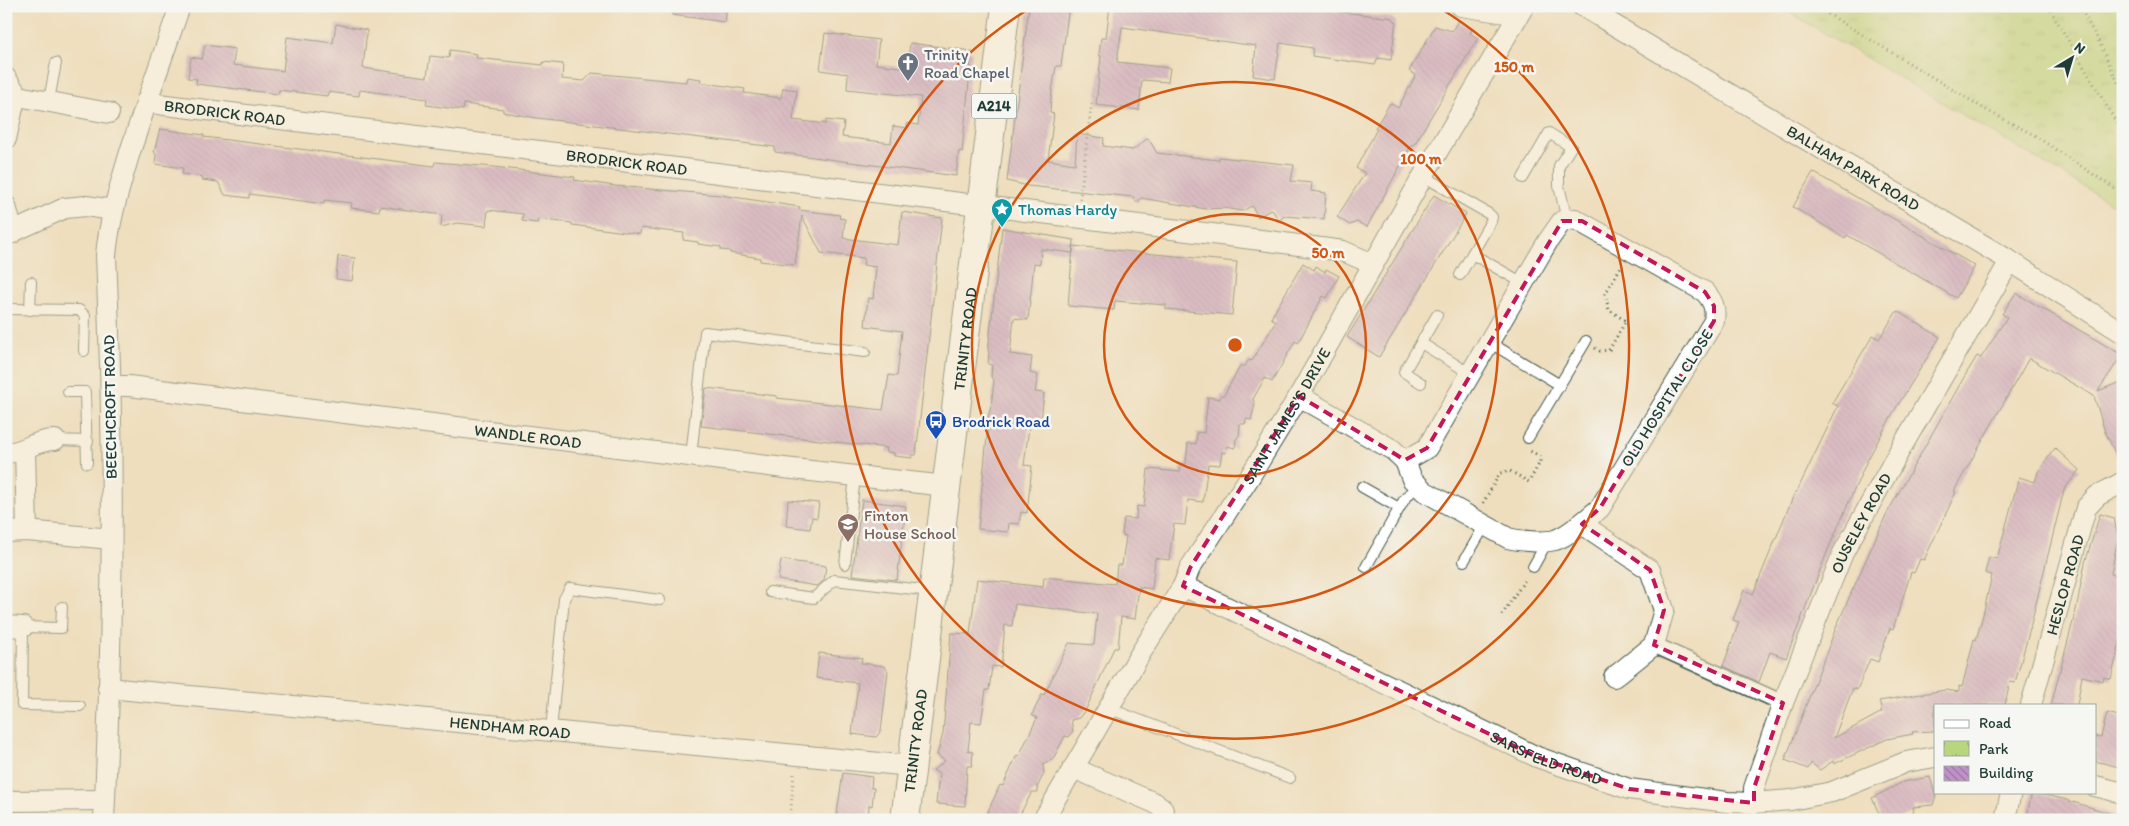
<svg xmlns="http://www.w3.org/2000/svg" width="2129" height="826" viewBox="0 0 2129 826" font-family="Itim,sans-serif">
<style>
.park{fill:url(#park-tufts);stroke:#6b8a58}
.building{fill:url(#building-back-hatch)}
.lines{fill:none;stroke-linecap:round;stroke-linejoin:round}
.service-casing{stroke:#3e5549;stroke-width:12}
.pedestrian-casing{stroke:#3e5549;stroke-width:18}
.minor-casing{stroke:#3e5549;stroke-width:22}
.trunk-casing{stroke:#3e5549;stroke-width:30}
.path{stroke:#3e5549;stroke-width:3;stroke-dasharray:1 4;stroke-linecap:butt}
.service{stroke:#fff;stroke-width:10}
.pedestrian{stroke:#fff;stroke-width:15}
.minor{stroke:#fff;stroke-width:20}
.trunk{stroke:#fff;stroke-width:28}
.marked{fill:none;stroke:#c2185b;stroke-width:4;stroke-dasharray:10 6;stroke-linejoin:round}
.ring{fill:none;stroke:#d45610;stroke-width:2.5}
.labels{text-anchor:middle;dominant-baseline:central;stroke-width:5;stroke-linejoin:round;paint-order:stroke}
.shield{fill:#f6f6f2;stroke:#60746d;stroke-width:1}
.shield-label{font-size:15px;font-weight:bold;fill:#1f3d34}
.worship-label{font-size:16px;fill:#5b616d;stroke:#f6f6f2;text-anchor:start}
.street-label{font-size:16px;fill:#1f3d34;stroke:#f6f6f2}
.culture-label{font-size:16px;fill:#0d838f;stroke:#f6f6f2;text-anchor:start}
.transit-label{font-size:16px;fill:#164399;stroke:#f6f6f2;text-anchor:start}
.education-label{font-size:16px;fill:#785e54;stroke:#f6f6f2;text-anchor:start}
.centre{fill:#d45610;stroke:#f6f6f2;stroke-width:2.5}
.ring-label{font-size:15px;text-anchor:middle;font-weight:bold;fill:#d45610;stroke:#f6f6f2;stroke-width:5;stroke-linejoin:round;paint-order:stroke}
</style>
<defs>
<pattern id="park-tufts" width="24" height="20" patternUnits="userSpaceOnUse" patternTransform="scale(1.25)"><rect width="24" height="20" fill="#b7d67d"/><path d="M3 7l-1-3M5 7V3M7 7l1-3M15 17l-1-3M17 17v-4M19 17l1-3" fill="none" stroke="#94af67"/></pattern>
<pattern id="building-back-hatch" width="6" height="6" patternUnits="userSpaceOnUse" patternTransform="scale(1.25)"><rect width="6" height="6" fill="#c091c8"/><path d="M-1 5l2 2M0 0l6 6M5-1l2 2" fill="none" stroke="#9b78a3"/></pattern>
</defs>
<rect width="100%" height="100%" fill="#f6f6f2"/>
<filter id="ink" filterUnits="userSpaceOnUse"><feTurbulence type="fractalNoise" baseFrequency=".02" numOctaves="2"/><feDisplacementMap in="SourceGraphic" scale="10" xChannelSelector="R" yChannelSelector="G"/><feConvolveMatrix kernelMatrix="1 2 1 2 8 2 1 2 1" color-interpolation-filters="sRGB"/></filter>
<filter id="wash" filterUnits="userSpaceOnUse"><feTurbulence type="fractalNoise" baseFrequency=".0096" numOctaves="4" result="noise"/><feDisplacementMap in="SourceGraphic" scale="20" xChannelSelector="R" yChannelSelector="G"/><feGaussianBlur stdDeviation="1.12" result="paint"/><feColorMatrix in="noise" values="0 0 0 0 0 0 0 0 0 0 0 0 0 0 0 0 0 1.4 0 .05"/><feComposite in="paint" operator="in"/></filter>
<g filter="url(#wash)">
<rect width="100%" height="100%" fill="#eedebd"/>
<g class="park">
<polygon points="767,6 825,6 823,14"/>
<polygon points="1779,6 2123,6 2123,210"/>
</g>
<g id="blocks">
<g class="building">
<polygon points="673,6 727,6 725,22 672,15"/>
<polygon points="1029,6 1069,6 1061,66 1056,66 1051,98 1050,113 1054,114 1048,160 1075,164 1077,134 1104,138 1103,146 1133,150 1148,138 1157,153 1219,160 1219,157 1294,165 1291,181 1312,183 1311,191 1326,193 1324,219 1284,216 1279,221 1272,209 1258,217 1252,206 1242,211 1224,208 1206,209 1141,198 1137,203 1133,197 1028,186 1007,181"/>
<polygon points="1110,6 1291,6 1393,18 1393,20 1396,21 1391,60 1378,58 1375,65 1312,56 1313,48 1280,43 1275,79 1253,76 1256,46 1122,27 1117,62 1170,68 1168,82 1142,80 1139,110 1096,105 1101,56 1099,55 1101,38 1106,38"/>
<polygon points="1458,21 1472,29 1470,33 1478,38 1414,145 1412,144 1367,227 1357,222 1350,225 1337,217 1365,173 1356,168 1377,129 1375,128 1390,103 1398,108 1416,75 1409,71 1435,26 1452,31"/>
<polygon points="336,24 367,30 363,68 427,77 430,56 449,58 450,50 477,54 476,58 543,65 543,62 563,64 562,79 584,81 592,73 686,82 687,77 701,79 700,82 745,89 744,93 781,98 783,88 797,90 793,120 826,124 826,120 844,122 842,137 891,143 893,126 907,128 907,123 918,125 921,97 847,89 848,74 820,70 825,33 879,40 876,64 907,68 910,43 972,51 962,152 959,151 956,176 775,152 775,147 537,118 503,112 503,109 464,104 463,110 426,105 427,99 360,90 359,96 328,92 327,96 279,90 278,94 196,84 197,79 188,78 191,57 202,59 205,45 235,49 233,65 283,71 287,37 333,43"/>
<polygon points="160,129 204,135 204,137 434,166 435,162 494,167 575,177 574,180 615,186 720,195 800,207 799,210 840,215 839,218 845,219 843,238 898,245 902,212 942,218 916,455 912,455 912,458 894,456 894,453 886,452 887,448 701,426 706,388 777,396 777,398 883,410 889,375 897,376 902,331 865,326 868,298 873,299 876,267 863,265 864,258 821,253 802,216 795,265 760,261 760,258 730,253 730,251 721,250 721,247 698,244 698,242 683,240 684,233 641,228 640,234 572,225 572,223 553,221 538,219 537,223 522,221 523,214 488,210 486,226 457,223 441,227 442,215 380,206 379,211 351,208 352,203 324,200 324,204 249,194 249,198 225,195 218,182 202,180 203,177 182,174 183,168 155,164 156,154 154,152"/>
<polygon points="1813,172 1975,266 1956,298 1847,235 1845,238 1793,207"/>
<polygon points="1434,195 1466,214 1379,357 1347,337"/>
<polygon points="1002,228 1074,240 1073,253 1041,249 1040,264 1034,263 1028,320 1014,318 1010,354 1032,357 1030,373 1038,375 1035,392 1044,393 1041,421 1030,420 1024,465 1032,466 1027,513 1021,512 1019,524 1009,523 1008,532 978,529 988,426 986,423 991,407 994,381 991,377 992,365 988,364 989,351 988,351"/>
<polygon points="1073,246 1237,262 1232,315 1166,309 1166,305 1115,301 1114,310 1068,306"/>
<polygon points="338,256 355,258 352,281 336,279"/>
<polygon points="1303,263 1314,270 1316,266 1325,272 1326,269 1339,276 1327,298 1323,296 1298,343 1295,341 1272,382 1265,378 1253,399 1255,404 1251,420 1246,419 1245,424 1240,424 1239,436 1236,439 1235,448 1227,446 1226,453 1222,452 1220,465 1208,464 1203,502 1188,500 1185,525 1174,524 1169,560 1155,558 1152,589 1139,587 1135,619 1121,617 1118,648 1114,648 1086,709 1079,718 1071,720 1073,731 1069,737 1065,736 1053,759 1043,765 1044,774 1037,787 1038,792 1032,792 1017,820 984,820 1000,785 1003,786 1017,755 1019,756 1037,718 1032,715 1042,694 1044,695 1069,643 1094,645 1097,614 1015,604 1012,626 1005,625 1001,667 992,666 989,690 986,690 981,723 971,722 968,751 973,752 972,766 967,766 965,806 936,804 939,774 933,770 945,761 937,755 943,734 951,633 970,634 977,579 1043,587 1044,577 1115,584 1117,565 1122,565 1126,536 1122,535 1124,518 1136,519 1137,506 1144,507 1148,469 1180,472 1181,464 1186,464 1188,443 1196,444 1197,432 1204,433 1208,397 1220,399 1221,395 1224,395 1241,365 1244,367 1249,360 1252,361 1276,321 1271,318"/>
<polygon points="2016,293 2122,355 2098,391 2123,381 2123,469 2105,432 2094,396 2029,358 1954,491 1956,492 1924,560 1920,559 1914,573 1911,572 1893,629 1890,628 1878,662 1870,659 1857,690 1853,688 1834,738 1882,712 1879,701 1945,690 1959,692 1959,686 1962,687 1974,639 1976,640 1983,615 1992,575 1985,573 1989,557 1997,559 2019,477 2035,482 2038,472 2055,448 2079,470 2064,490 2028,636 2015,683 2010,682 2005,705 1935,705 1935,731 1912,732 1913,734 1887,739 1834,764 1833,761 1820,770 1811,763 1808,769 1785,760 1837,625 1886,515 1963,379 1977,356 1981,358 2007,317 2002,314"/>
<polygon points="1897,311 1940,337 1893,413 1866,463 1827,552 1786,658 1770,652 1759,682 1723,666 1739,622 1733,620 1739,604 1744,590 1753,594 1795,492 1796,493 1838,406 1832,403 1873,335 1879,339"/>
<polygon points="788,500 819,503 817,518 812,517 810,529 786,526"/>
<polygon points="862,500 906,506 897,580 852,575"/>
<polygon points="2100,514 2114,518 2118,537 2111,574 2123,577 2123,630 2111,679 2104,677 2103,681 2082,676 2077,705 2051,705 2076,610 2085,563"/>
<polygon points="781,560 826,566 824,580 817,586 778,580"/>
<polygon points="819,653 862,658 861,663 884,666 888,671 881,731 876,737 852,734 858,683 816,678"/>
<polygon points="2107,713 2123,717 2123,768 2095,761 2095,736 2101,737"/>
<polygon points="843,773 872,777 871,788 874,788 872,806 869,805 868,820 836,820"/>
<polygon points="1930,777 1936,796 1933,805 1913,807 1914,812 1896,820 1882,820 1872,798 1903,782"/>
<polygon points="2032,792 2063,799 2119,816 2118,820 2026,820"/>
</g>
</g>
</g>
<g filter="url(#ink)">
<use href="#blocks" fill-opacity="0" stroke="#3e5549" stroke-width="1"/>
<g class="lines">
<g class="service-casing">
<g id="service">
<polyline points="49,100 56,63"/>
<polyline points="1423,176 1489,214 1492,217 1491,221 1472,254 1523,283"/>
<polyline points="1523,178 1549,133 1571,147 1559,166 1559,186 1567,220"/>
<polyline points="1460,275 1472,254"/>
<polyline points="6,309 79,310 85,316 84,351"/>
<polyline points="30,310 31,282"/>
<polyline points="1489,342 1560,385"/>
<polyline points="1421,343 1471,374"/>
<polyline points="1421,383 1404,372 1437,315"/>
<polyline points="68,392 85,392 87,463"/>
<polyline points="1528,438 1586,341"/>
<polyline points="55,440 88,441"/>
<polyline points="691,456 705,332 865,352"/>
<polyline points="1362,487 1399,508"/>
<polyline points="1464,561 1485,525"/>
<polyline points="845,564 855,477"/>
<polyline points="1366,567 1404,500 1417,485"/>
<polyline points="1533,567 1548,540"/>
<polyline points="770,592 814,598 834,580 931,591"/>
<polyline points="62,607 61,628 23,627 22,705 80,706"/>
<polyline points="1108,708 1290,778"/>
<polyline points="551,730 564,599 570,588 660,600"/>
</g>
</g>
<g class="pedestrian-casing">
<polyline id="pedestrian" points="1654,645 1783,703"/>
</g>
<g class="minor-casing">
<g id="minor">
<polyline points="1461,6 1506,13 1517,18"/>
<path id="s1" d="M1582,6L2010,261L2123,333"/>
<polyline points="6,78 18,96"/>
<path id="s2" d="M147,100L158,104L1269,241L1343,251L1373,264"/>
<polyline points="6,139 14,103 18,96 109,113"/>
<polyline points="6,206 13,233"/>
<path d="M1575,219L1705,292C1713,301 1716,308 1714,321L1600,508C1588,518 1570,535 1555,540C1544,543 1519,541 1508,538L1424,491L1412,479L1405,461L1427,448L1548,241L1562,221Z"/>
<polyline points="6,235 65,208 86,206 113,210"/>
<path id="s3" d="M111,386H129L784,468L946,486"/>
<polyline points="1299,396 1393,450 1405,461"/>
<polyline points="25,449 27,531"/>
<path d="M6,453C26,452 34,440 55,440"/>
<polyline points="1582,524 1650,570 1664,610 1654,645 1614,677"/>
<polyline points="6,532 27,531 111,539"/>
<path id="s4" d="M1183,586L1537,757L1629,789L1727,802L1754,803L1791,800L1832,792L1906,762L1935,757"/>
<polyline points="6,626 23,627"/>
<path id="s5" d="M108,688L911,766"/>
<path id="s6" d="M2031,705L2086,508L2097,496L2123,482"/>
<polyline points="1073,768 1155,803 1162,808 1166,820"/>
<polyline points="2095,786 2123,793"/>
<polyline points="6,801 105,800"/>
<path id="s7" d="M1754,803V788L1783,703L1843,553L1901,448L2010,261"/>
<path d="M104,820C113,632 115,444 106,256C109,220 120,186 130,152C146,103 163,55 180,6"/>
<path id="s8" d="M1043,820L1142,651L1183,586L1190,568L1249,478L1299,396L1423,176L1524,6"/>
<polyline points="2005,820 2011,792"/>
</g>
</g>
<g class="trunk-casing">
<g id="trunk">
<path id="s9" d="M905,820L1006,6"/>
</g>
</g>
<g class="path">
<polyline points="1815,6 1988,111 2034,135 2123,194"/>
<polyline points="2048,6 2115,120 2123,129"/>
<polyline points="2079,6 2097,38 2123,93"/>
<polyline points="1080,199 1092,100"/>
<polyline points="1595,348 1600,351 1609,350 1626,321 1609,310 1605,294 1622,265"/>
<polyline points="1483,503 1500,473 1510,471 1529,482 1540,462 1540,456 1530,451"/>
<polyline points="1502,615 1526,578"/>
<polyline points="790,820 794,773"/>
</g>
<use href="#service" class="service"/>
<use href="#pedestrian" class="pedestrian"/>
<use href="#minor" class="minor"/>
<use href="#trunk" class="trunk"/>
</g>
</g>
<path d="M0 0H2129V826H0ZM1562,221H1582L1705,292L1714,306V321L1600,508L1582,524L1650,570L1664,610L1654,645L1783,703L1754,788V803L1629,789L1537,757L1183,586L1190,568L1299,396L1405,460L1427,448Z" fill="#eedebd" fill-opacity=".55" fill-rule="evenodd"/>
<path class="marked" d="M1562,221H1582L1705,292L1714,306V321L1600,508L1582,524L1650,570L1664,610L1654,645L1783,703L1754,788V803L1629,789L1537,757L1183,586L1190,568L1299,396L1405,460L1427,448Z"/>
<g class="ring">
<circle cx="1235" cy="345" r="131"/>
<circle cx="1235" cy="345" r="263"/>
<path d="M1438 7A394 394 0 1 1 1032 7"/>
</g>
<defs>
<g id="church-pin" transform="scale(1.125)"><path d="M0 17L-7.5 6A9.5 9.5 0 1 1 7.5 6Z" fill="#6b7280" stroke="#f6f6f2"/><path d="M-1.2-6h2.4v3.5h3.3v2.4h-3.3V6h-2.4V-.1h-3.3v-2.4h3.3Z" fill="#fff"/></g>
<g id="sight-pin" transform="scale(1.125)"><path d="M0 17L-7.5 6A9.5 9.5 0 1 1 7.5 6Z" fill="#0f9aa8" stroke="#f6f6f2"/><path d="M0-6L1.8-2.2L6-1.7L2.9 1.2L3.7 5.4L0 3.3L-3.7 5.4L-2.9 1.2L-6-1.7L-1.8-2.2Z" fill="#fff"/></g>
<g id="bus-pin" transform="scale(1.125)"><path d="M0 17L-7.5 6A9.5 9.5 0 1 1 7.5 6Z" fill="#1a4fb4" stroke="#f6f6f2"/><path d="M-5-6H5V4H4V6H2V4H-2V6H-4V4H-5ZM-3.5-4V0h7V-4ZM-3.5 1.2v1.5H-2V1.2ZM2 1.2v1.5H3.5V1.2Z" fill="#fff"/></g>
<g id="school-pin" transform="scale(1.125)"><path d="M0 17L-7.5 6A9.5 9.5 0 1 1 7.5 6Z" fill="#8d6e63" stroke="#f6f6f2"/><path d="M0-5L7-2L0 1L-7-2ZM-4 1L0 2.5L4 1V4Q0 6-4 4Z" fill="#fff"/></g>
</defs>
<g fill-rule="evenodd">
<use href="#church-pin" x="908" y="63"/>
<use href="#sight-pin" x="1002" y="209"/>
<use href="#bus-pin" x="936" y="421"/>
<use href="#school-pin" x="848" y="524"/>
</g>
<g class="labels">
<rect class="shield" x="971.5" y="93.5" width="45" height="25" rx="4"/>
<g class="shield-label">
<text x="994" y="106">A214</text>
</g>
<g class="worship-label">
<text x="924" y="54">Trinity<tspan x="924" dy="18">Road Chapel</tspan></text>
</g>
<g class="street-label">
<text stroke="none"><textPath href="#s2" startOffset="79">BRODRICK ROAD</textPath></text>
<text stroke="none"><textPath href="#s2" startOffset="484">BRODRICK ROAD</textPath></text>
<text stroke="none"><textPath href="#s1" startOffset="316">BALHAM PARK ROAD</textPath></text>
<text stroke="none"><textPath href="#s9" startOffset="485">TRINITY ROAD</textPath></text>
<text transform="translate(1667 398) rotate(-58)">OLD HOSPITAL CLOSE</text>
<text transform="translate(110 407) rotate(-91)">BEECHCROFT ROAD</text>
<text stroke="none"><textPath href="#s8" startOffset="472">SAINT JAMES'S DRIVE</textPath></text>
<text stroke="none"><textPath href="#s3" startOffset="420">WANDLE ROAD</textPath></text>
<text stroke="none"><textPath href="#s7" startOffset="301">OUSELEY ROAD</textPath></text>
<text stroke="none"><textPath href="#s6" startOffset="125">HESLOP ROAD</textPath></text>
<text stroke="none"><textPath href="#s5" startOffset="404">HENDHAM ROAD</textPath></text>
<text stroke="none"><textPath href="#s9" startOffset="80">TRINITY ROAD</textPath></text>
<text stroke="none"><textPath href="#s4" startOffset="402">SARSFELD ROAD</textPath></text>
</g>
<g class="culture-label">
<text x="1018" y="209">Thomas Hardy</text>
</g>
<g class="transit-label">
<text x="952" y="421">Brodrick Road</text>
</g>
<g class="education-label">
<text x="864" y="515">Finton<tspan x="864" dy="18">House School</tspan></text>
</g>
</g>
<circle cx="1235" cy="345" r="8" class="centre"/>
<g class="ring-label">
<text x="1514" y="72">150 m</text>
<text x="1421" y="164">100 m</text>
<text x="1328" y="258">50 m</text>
</g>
<rect width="2129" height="826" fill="none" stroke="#f6f6f2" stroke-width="25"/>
<rect x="1934" y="704" width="162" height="90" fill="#f6f6f2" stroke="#a0aca6"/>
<rect x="1944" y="720" width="25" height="8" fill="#ffffff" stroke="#a0aca6"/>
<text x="1979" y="728" font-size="15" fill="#1f3d34">Road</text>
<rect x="1944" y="741" width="25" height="15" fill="url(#park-tufts)" stroke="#a0aca6"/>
<text x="1979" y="754" font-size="15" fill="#1f3d34">Park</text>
<rect x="1944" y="766" width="25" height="15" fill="url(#building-back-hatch)" stroke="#a0aca6"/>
<text x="1979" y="778" font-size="15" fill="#1f3d34">Building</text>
<g transform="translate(2072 58) rotate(38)" stroke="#f6f6f2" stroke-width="4" paint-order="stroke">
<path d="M0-4L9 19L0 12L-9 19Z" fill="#1f3d34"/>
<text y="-8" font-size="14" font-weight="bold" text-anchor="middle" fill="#1f3d34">N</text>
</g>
</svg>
